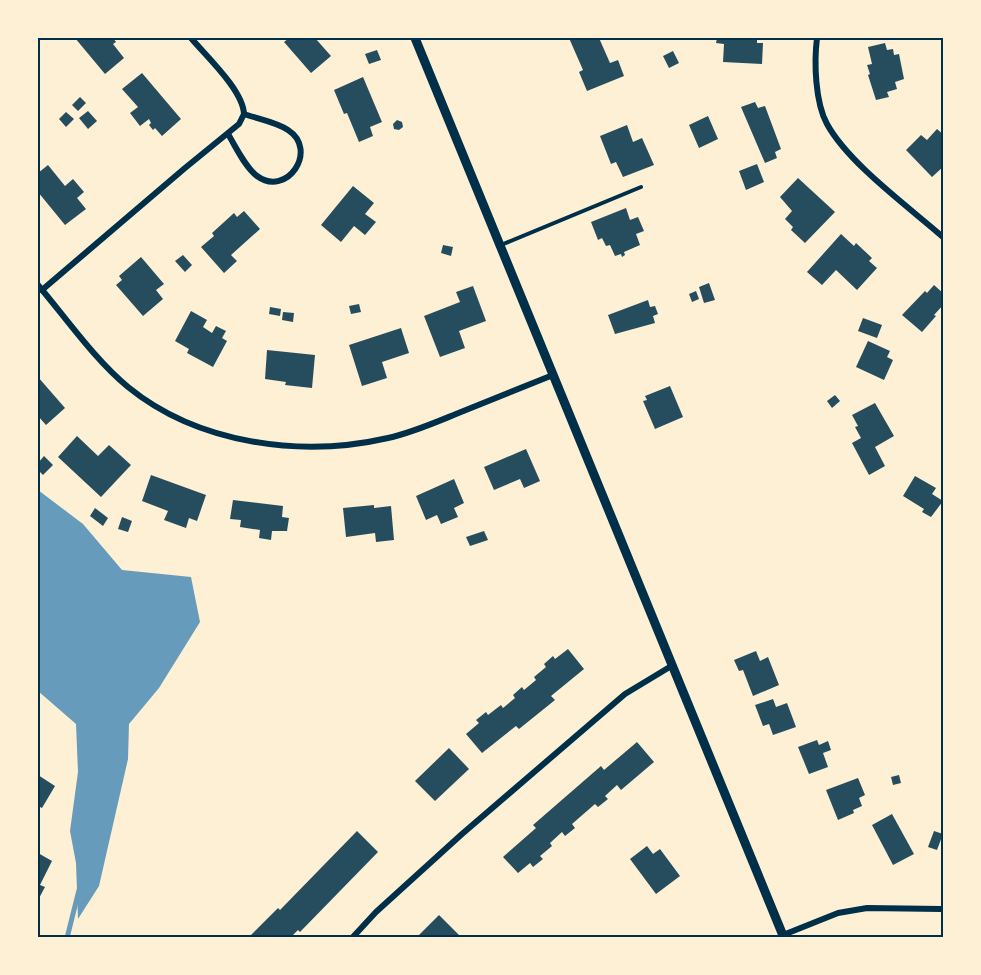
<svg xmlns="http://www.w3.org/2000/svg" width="981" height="975" viewBox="0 0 981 975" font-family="Quicksand,sans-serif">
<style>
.water{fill:#669bbc}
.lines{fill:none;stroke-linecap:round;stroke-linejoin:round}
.stream{stroke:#669bbc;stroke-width:5}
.building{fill:#264d5e}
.service{stroke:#003049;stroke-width:4}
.minor{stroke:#003049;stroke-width:6}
.tertiary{stroke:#003049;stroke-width:9}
.neatline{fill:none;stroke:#003049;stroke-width:2}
</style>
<rect width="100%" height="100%" fill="#fdf0d5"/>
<polygon class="water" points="38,490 83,524 122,570 191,577 200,622 159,688 129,724 128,759 99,886 78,919 76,863 70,831 78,772 76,724 38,691"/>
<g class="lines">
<polyline class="stream" points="67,938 79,890"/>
</g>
<g class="building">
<polygon points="75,38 113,38 116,42 113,44 124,58 105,74"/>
<polygon points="289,38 315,38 331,56 311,73 284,42"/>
<polygon points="569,38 599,38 610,63 618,60 624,76 587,91 579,72 583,70"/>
<polygon points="717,38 757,38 757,43 763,43 762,64 723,62 724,44 716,43"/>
<polygon points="885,43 887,50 893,49 894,55 899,54 904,79 895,82 897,89 887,92 889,97 876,100 868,75 870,74 867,65 872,64 868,47"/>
<polygon points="377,50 381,60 369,64 365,54"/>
<polygon points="673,51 679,63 669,68 663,56"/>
<polygon points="142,73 181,119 162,136 155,128 153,130 149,125 151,123 149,119 140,126 130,113 138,107 122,89"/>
<polygon points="363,77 382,122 370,127 373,136 359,142 347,113 344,114 334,90"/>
<polygon points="80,97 86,103 78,111 72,105"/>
<polygon points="755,102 758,108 765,106 781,149 775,152 777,158 765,163 741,107"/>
<polygon points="88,111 97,121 88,129 79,118"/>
<polygon points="66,112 74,119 66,127 59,119"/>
<polygon points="708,116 718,139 699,148 689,125"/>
<polygon points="397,120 402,122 403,127 399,130 394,129 393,124"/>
<polygon points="627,125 633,142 642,138 654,165 623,177 616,162 611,164 600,136"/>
<polygon points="937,129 944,135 944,166 932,177 906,150 921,135 927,140"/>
<polygon points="757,164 764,182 746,190 739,171"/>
<polygon points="48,165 65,186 73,179 84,192 77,198 86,209 65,225 38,192 38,173"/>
<polygon points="798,178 835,212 805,243 791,230 793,227 785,219 792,211 780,197"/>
<polygon points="353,186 374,203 365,214 376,222 365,235 354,226 341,242 321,225"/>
<polygon points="626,208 630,220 638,217 644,231 636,234 640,245 624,252 625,255 622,257 621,254 615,256 610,245 606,246 602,238 598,240 591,222"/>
<polygon points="244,211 260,229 231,255 237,261 224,273 201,247 214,236 212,233 234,213 237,217"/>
<polygon points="841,234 854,246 856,243 872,258 869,261 877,268 857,290 836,270 822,285 807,272"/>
<polygon points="443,245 453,247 451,256 441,253"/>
<polygon points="183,255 192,265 185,272 175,261"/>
<polygon points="141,257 164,284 156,290 163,299 143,316 116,285 122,280 119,276"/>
<polygon points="709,283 715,300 704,303 699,287"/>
<polygon points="934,285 944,294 944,304 934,315 936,316 922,332 902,315 925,291 927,293"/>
<polygon points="473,286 486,321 459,331 465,348 440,357 424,316 460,302 456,292"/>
<polygon points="696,291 699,299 692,302 689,294"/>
<polygon points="648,300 650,307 655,306 658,314 653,316 655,323 615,334 608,315"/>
<polygon points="359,304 361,312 351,314 349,306"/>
<polygon points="270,307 281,309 280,316 269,314"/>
<polygon points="191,311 207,320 203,327 212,333 216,326 226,331 222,338 227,341 213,367 187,353 189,349 175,341"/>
<polygon points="283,312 294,313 293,322 282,320"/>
<polygon points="863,318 882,325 877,338 858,331"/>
<polygon points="401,328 409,353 382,362 387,378 362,386 349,345"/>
<polygon points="868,341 890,351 887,357 893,360 884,380 856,367"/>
<polygon points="267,350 315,355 312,388 285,385 286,382 265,379"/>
<polygon points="38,377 65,408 46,425 38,416"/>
<polygon points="670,386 683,417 655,429 643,401 647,400 645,396"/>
<polygon points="835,395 840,401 832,408 827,401"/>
<polygon points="875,403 894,436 875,447 885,466 869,475 852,443 861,438 855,427 858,426 852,415"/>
<polygon points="77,436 98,456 109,445 131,465 101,497 58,457"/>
<polygon points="526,449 540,481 524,488 520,479 494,490 484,467"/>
<polygon points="44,456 53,465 43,475 38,470 38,463"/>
<polygon points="151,475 206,495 197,521 189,518 186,528 164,520 168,511 142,501"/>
<polygon points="915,476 936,488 932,494 943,501 931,517 922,512 924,509 903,496"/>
<polygon points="454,479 464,503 454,508 458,517 441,524 437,515 426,520 416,496"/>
<polygon points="233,500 283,506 282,517 289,518 287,531 272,531 271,540 259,538 260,530 240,527 241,520 230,519"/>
<polygon points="374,505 374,508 391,506 394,540 376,542 375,533 346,537 343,508"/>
<polygon points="95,508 108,518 103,526 90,516"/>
<polygon points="122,517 132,521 128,532 118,529"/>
<polygon points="484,531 488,540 470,546 466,537"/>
<polygon points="568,649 584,669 551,696 555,700 519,729 516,726 482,753 466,734 479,723 476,720 486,712 488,715 501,705 503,708 515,698 513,695 522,687 524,690 536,680 534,677 546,667 544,664 553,656 555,659"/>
<polygon points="756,651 760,661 768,657 779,685 753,696 743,670 739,671 734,660"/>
<polygon points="773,699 776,707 787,703 796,727 773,735 769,724 763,726 755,705"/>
<polygon points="817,740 819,745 828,741 831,750 823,753 828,767 809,774 798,747"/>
<polygon points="637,742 654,762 621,790 617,785 605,796 608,799 598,807 595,804 572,824 575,828 565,836 562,832 550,843 552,846 540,856 543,859 533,867 530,863 518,873 503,857 536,828 533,825 601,766 604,770"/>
<polygon points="449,748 469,769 435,801 415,781"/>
<polygon points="38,775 55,786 42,808 38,806"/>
<polygon points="899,775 901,783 893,785 891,777"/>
<polygon points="858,778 865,795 859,798 862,806 853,810 854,813 838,820 826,790"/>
<polygon points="892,814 914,854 893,865 872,825"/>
<polygon points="357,831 378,852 300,932 298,930 290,938 248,938 278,908 280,910"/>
<polygon points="934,831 943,834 937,850 928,847"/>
<polygon points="647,846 653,854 660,849 680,876 656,894 630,859"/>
<polygon points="38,853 52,861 40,885 45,887 38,900"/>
<polygon points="439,915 459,935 457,938 416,938"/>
</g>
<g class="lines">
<polyline class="service" points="501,245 641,187"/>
<g class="minor">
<path d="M191,38C206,56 243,90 244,114"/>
<path d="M817,38C814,62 815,102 827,124C849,164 909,207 944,238"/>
<path d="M228,134C236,147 245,167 257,176C287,198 319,150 288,130C276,122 258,119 244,114"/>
<path d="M38,285C66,318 95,360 128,387C198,444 301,458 388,438C411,433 434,423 456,414C489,401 521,388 553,375"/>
<polyline points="42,290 185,168 239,124 244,114"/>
<polyline points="783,935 838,913 867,908 941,909"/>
<polyline points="352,938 376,912 462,834 625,694 673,665"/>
</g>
<polyline class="tertiary" points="415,38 784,938"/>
</g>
<rect width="981" height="975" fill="none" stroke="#fdf0d5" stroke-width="78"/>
<rect x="39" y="39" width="903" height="897" class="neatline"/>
</svg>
